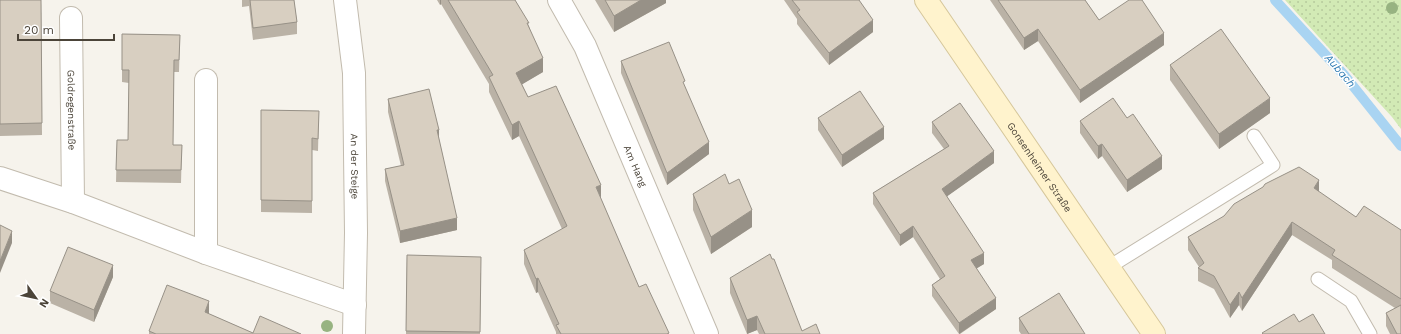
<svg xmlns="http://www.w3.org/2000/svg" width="1401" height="334" viewBox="0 0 1401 334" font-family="'Work Sans',sans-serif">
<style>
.grass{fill:url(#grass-dots)}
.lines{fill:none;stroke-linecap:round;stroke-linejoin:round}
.stream{stroke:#a9d4f2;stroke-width:10}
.lane-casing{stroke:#c2bbae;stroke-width:15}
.street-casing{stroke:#c2bbae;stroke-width:24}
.secondary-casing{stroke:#d6c79b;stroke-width:24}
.lane{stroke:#fff;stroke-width:13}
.street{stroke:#fff;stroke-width:22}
.secondary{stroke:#fff3cd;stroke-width:22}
.tree{fill:#97b381}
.wall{fill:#bab2a6}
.shaded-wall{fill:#979187}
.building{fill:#d8cfc1;stroke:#979187}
.labels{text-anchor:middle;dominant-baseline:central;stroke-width:3;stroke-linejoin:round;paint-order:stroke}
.street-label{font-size:10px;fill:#4b4439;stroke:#fff}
.water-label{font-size:11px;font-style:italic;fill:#2e7ab2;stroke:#fff}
</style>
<defs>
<pattern id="grass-dots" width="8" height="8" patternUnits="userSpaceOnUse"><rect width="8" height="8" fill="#d2eab5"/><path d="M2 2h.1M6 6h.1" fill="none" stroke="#b6ca9c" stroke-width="1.8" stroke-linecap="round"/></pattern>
</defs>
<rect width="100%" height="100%" fill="#f6f3ec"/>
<polygon class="grass" points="1285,0 1401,0 1401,129 1392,117"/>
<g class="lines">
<polyline class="stream" points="1275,0 1345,76 1401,146"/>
<g class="lane-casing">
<g id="lane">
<polyline points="1109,267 1273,165 1254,136"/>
<polyline points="1318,279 1351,301 1370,334"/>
</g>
</g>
<g class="street-casing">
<g id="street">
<path id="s1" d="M345,0L354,73L356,233L354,334"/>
<path id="s2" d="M559,0L585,46L707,334"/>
<path id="s3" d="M71,18L73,202"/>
<polyline points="0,178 73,202 206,253 355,305"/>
<polyline points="206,253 206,80"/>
</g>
</g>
<g class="secondary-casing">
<g id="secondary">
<path id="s4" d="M926,0L1154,334"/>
</g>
</g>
<use href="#lane" class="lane"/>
<use href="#street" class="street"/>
<use href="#secondary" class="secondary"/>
</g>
<g class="tree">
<circle cx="1392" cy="8" r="6"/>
<circle cx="327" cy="326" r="6"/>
</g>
<g class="wall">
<polygon points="0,0 41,0 42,135 0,136"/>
<polygon points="242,0 294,0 297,22 297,34 253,40 249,6 242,7"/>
<polygon points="437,0 515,0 529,26 543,72 522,84 528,97 601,199 639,287 669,334 556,334 556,332 538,292 536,293 524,264 524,250 562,229 519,136 512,140 489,92 489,84 441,4 440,5"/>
<polygon points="595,0 666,0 666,3 614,32"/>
<polygon points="784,0 859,0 873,32 829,65 797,24 797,19"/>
<polygon points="990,0 1085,0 1099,20 1164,45 1080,103 1038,41 1024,50"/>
<polygon points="122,34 180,35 179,72 174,72 173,145 182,145 181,183 116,182 117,140 128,140 129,83 122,82"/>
<polygon points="621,61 685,87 709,154 667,185 621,73"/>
<polygon points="1170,65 1270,113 1219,149 1170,80"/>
<polygon points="388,99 439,139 457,230 400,243 385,181 385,169 401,166 388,112"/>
<polygon points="261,110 319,111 318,151 312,150 312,213 261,212"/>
<polygon points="818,118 884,139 842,167 818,130"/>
<polygon points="1127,118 1162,169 1127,192 1102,156 1098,159 1080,133 1080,121"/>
<polygon points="932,122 994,163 947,196 984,264 976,268 996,309 960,334 959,334 932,296 932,285 940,279 913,237 900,246 873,204 873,193 944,149 932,133"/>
<polygon points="729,184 752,227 711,254 693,210 693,194"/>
<polygon points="1319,192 1356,217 1401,230 1401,334 1390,334 1386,326 1386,313 1395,308 1332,268 1332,260 1292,235 1242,311 1239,305 1230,318 1214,289 1198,281 1198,268 1199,267 1188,250 1188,237"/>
<polygon points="407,255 481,273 480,334 406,334"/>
<polygon points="113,277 94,322 50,303 50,291"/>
<polygon points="730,278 802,331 820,334 759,334 757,330 747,334 730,293"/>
<polygon points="209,313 209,314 253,333 301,334 149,334 149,331"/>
<polygon points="1019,318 1085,334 1021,334 1019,331"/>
</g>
<g class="shaded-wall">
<polygon points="440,0 441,0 441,4 440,5"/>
<polygon points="641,0 666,0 666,3 614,32 614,16"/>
<polygon points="873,20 873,32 829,65 829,53"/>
<polygon points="1038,29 1038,41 1024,50 1024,38"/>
<polygon points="1164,33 1164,45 1080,103 1080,90"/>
<polygon points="543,58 543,72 516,88 516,73"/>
<polygon points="1270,98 1270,113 1219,149 1219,134"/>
<polygon points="519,121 519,136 512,140 512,125"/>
<polygon points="884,127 884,139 842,167 842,155"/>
<polygon points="437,130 439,130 439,142"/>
<polygon points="709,142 709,154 667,185 667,173"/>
<polygon points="1102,144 1102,156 1098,159 1098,146"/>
<polygon points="994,151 994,163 942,200 942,189"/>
<polygon points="1162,156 1162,169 1127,192 1127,180"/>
<polygon points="1319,180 1319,193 1314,188"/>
<polygon points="601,185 601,199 596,187"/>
<polygon points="752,210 752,227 711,254 711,237"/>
<polygon points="457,218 457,230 400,243 400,231"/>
<polygon points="1292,222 1292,235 1242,311 1242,298"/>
<polygon points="913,226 913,237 900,246 900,235"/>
<polygon points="12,231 12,243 0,273 0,261"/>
<polygon points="984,253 984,264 971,272 971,260"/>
<polygon points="113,265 113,277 94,322 94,310"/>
<polygon points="538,278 538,292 536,293 536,279"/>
<polygon points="1239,292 1239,305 1230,318 1230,305"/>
<polygon points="996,298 996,309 959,334 959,323"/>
<polygon points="209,301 209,313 205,324 205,312"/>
<polygon points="757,316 757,330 747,334 747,320"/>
</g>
<g class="building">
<polygon points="0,0 41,0 42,123 0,124"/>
<polygon points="250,0 294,0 297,22 253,28"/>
<polygon points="448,0 515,0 529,23 527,23 543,58 516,73 528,97 556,86 601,185 596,187 639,287 646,284 669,333 667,334 561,334 556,325 559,324 538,278 536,279 524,250 567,226 519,121 512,125 489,77 493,75"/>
<polygon points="605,0 641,0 614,16"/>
<polygon points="792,0 859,0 873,20 829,53 797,12 800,10"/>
<polygon points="998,0 1085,0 1099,20 1129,0 1142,0 1164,33 1080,90 1038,29 1024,38"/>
<polygon points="1221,29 1270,98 1219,134 1170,65"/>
<polygon points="122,34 180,35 179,60 174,60 173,145 182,145 181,170 116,170 117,140 128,140 129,70 122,70"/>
<polygon points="669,42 685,81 683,82 709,142 667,173 621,61"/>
<polygon points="429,89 439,130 437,130 457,218 400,231 385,169 404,165 388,99"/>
<polygon points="860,91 884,127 842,155 818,118"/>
<polygon points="1113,98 1127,118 1133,114 1162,156 1127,180 1102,144 1098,146 1080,121"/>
<polygon points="960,103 994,151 942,189 984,253 971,260 996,298 959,323 932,285 945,276 913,226 900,235 873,193 949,146 932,122"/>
<polygon points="261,110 319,111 318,139 312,138 312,201 261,200"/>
<polygon points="1299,167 1319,180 1314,188 1356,217 1364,206 1401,230 1401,299 1332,255 1335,250 1292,222 1242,298 1239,292 1230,305 1214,276 1198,268 1204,263 1188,237 1224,216 1234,204 1263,187 1265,184"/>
<polygon points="725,174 729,184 739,179 752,210 711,237 693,194"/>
<polygon points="0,225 12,231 0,261"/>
<polygon points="68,247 113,265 94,310 50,291"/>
<polygon points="770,254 772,259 774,259 802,331 816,324 820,334 765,334 757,316 747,320 730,278"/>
<polygon points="407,255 481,257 480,332 406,331"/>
<polygon points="167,285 209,301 205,312 253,333 260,316 301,334 156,334 149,331"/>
<polygon points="1059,293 1085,334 1029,334 1019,318"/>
<polygon points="1401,305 1401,334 1397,334 1386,313"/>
<polygon points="1294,314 1299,322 1313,314 1325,334 1263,334 1262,333"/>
</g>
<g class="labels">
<g class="street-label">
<text stroke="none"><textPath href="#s3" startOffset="92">Goldregenstraße</textPath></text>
<text stroke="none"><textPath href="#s2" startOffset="183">Am Hang</textPath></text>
<text stroke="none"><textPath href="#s1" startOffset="167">An der Steige</textPath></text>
<text stroke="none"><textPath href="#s4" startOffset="202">Gonsenheimer Straße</textPath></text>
</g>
<g class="water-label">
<text transform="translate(1340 71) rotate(49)">Aubach</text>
</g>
</g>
<g transform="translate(36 298) rotate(123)" stroke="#ffffff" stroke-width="3" paint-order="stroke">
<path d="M0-3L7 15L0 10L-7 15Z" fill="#4b4439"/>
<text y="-6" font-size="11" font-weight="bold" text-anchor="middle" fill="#4b4439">N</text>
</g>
<path d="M18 34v6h96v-6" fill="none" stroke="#4b4439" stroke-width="2"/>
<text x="24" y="34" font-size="12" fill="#4b4439" stroke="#ffffff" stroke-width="3" paint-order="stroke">20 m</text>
</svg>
